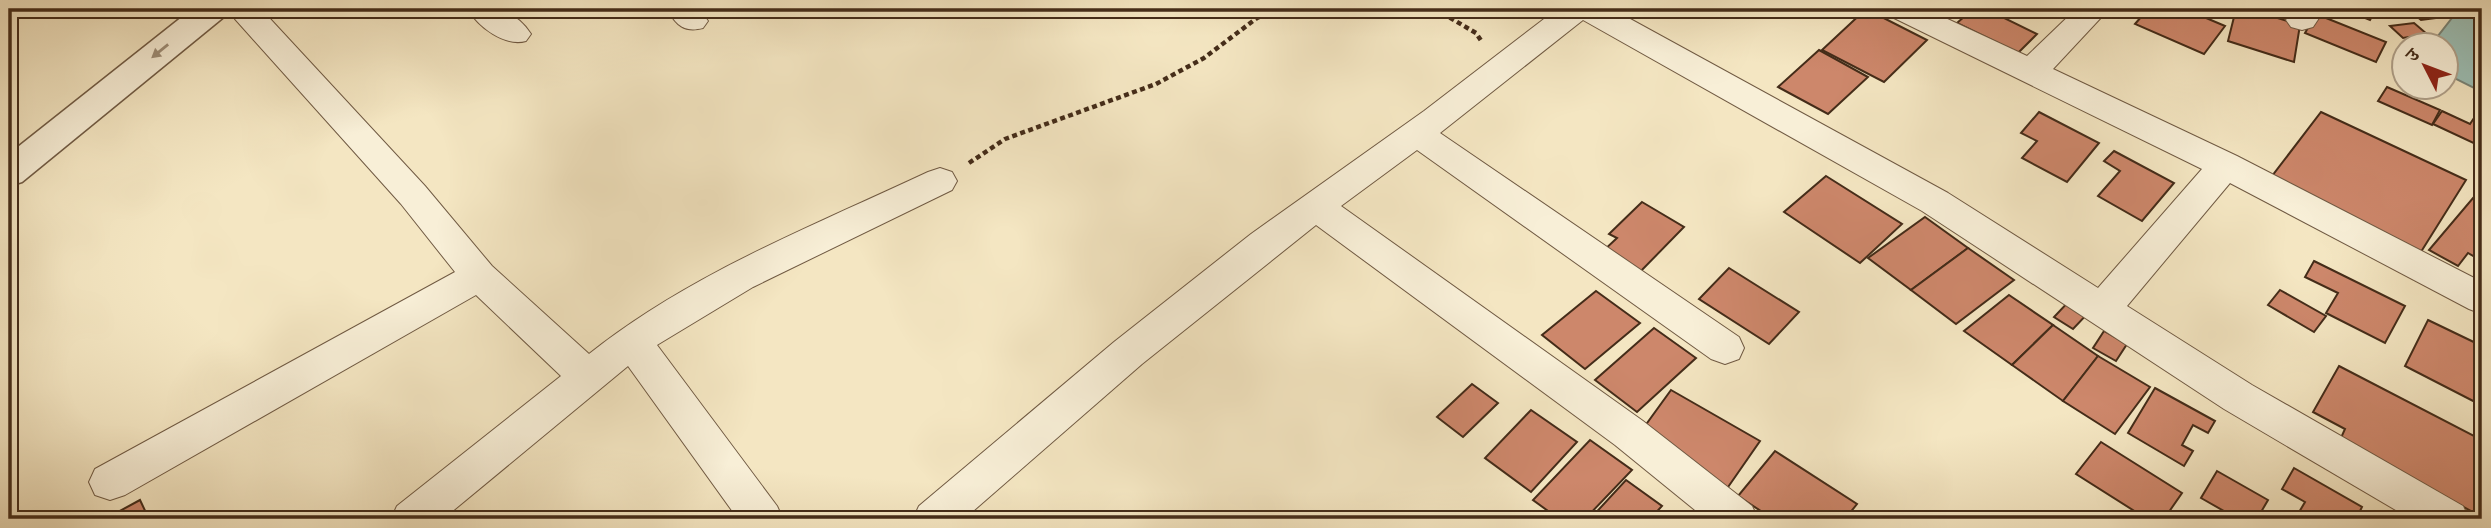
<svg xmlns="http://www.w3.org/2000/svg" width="2491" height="528" viewBox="0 0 2491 528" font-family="'IM FELL French Canon','Noto Serif Devanagari',serif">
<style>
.water{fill:#9cbfb5;stroke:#798477;stroke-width:2}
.building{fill:#cd876b;stroke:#442c19;stroke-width:2}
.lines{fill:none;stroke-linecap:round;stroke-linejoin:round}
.minor-casing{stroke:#705a43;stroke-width:2}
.tertiary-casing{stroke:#705a43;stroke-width:3}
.path{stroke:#442c19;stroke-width:4.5;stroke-dasharray:5 3.5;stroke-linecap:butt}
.minor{fill:#f8efd7;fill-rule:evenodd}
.tertiary{fill:#f8efd7;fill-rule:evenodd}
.oneway{fill:#9e8e78}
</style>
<rect width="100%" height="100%" fill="#f4e6c2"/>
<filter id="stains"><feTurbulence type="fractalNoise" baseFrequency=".00286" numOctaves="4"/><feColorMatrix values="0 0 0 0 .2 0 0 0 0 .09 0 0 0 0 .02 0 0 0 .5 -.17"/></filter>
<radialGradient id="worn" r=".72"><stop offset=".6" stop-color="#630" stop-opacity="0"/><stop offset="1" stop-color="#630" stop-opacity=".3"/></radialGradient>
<polygon class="water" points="2459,9 2482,9 2482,92 2446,74 2446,46 2431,45"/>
<g class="building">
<polygon points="1866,9 1927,40 1884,82 1822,50"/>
<polygon points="1973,9 1986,9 2037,34 2018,53 1957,23"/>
<polygon points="2148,9 2185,9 2225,26 2204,54 2135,24"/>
<polygon points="2236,9 2248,9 2300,25 2294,62 2228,41"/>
<polygon points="2273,9 2298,9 2292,20 2271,12"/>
<polygon points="2343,9 2376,9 2370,20"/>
<polygon points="2408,9 2443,9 2451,16 2421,20"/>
<polygon points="2316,14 2386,42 2376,62 2305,33"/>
<polygon points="2414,23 2427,34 2403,38 2390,26"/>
<polygon points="1819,50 1868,77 1828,114 1778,87"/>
<polygon points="2387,87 2440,110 2432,125 2378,101"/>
<polygon points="2442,111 2470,124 2474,118 2482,122 2482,147 2433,124"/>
<polygon points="2039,112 2099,143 2067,182 2022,158 2037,141 2021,133"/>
<polygon points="2321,112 2466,180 2419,255 2269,180"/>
<polygon points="2114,151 2174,183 2142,221 2098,196 2120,171 2104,161"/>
<polygon points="1826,176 1902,224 1860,263 1784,212"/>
<polygon points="2473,198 2482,203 2482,261 2468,253 2458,266 2429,250"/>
<polygon points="1642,202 1684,227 1638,274 1602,252 1617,238 1609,234"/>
<polygon points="1925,217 1968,248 1911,290 1868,258"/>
<polygon points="1968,248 2014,280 1956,324 1911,290"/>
<polygon points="2314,261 2405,306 2385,343 2326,313 2338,293 2305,277"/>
<polygon points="1729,268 1799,312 1769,344 1699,299"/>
<polygon points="2280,290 2326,316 2314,332 2268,305"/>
<polygon points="1596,291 1640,323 1585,369 1542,335"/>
<polygon points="2009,295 2053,325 2012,365 1964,331"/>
<polygon points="2072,298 2091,310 2073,329 2054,317"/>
<polygon points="2428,320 2482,346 2482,395 2479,404 2405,366"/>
<polygon points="2053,325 2098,356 2063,401 2012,365"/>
<polygon points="1654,328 1696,358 1637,412 1595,380"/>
<polygon points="2104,331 2127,344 2116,361 2093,348"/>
<polygon points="2098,356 2150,387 2115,434 2063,401"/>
<polygon points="2339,366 2482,440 2482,517 2340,440 2345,429 2313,412"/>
<polygon points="1472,384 1498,403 1463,437 1437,417"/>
<polygon points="2155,388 2215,421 2208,433 2193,425 2182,445 2193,451 2184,466 2128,433"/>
<polygon points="1671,390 1760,441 1726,490 1637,437"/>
<polygon points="1531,410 1577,442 1531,492 1485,458"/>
<polygon points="1590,440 1632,470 1585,519 1559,519 1533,500"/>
<polygon points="2101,442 2182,493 2164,519 2147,519 2076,474"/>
<polygon points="1775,451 1857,504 1845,519 1773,519 1738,496"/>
<polygon points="2294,468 2362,507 2356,519 2295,519 2305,502 2282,489"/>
<polygon points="2217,471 2268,500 2257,519 2238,519 2201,498"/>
<polygon points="1626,480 1662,506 1650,519 1590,519"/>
<polygon points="140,500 149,519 105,519"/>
</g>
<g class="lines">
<g class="minor-casing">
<g id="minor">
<path d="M232,9H261L425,186L492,266L589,354C689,274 813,226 928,172L940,168L952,172L957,181L952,190L753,287L657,345L777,506L783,519H738L628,366L443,519H391L397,506L561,376L476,295L125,495L110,500L95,495L89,482L95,469L455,272L401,204L235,19L230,12Z"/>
<path d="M468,9C495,9 514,8 531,34L526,41C505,47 478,27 468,9Z"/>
<path d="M667,9H699L708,21L703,28C684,33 676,25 667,9Z"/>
<polygon points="1557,9 1612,9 1948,193 2098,288 2202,169 1890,16 1885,9 1926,9 2027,56 2076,9 2109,9 2053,69 2237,156 2482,282 2482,314 2469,309 2230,183 2127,306 2252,385 2463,506 2469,519 2411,519 2224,409 1922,211 1583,20 1440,133 1739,337 1744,348 1739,359 1725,364 1711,359 1417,150 1341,206 1643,421 1752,506 1758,519 1706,519 1615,445 1316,225 1142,364 964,519 913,519 919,506 1114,342 1251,234 1424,111"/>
<polygon points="2294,9 2325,9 2313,27 2302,30 2291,27 2286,20"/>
</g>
</g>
<g class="tertiary-casing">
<polygon id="tertiary" points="192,9 229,9 225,16 22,182 9,186 9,154"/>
</g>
<g class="path">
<polyline points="1435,9 1476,33 1482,42"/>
<polyline points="969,163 1005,139 1156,84 1204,58 1257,18 1275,9"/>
</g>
<use href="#minor" class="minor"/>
<use href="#tertiary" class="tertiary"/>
</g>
<defs><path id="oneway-solid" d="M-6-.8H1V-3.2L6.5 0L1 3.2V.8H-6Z" transform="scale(1.75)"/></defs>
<use class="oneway" href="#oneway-solid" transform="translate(160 51) rotate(141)"/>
<rect width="2491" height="528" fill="none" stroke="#f4e6c2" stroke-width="35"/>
<rect x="10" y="10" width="2470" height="507" fill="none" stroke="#442c19" stroke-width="3.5"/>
<rect x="18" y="18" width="2456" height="493" fill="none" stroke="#442c19" stroke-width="2"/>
<g transform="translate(2425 66) rotate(312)"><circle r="33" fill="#f8efd7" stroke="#b0a18b" stroke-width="2"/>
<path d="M0-5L12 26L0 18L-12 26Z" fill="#8f2418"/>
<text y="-10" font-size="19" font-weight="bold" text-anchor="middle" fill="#442c19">उ</text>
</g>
<rect width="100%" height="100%" filter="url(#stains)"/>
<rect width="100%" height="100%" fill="url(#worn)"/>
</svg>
